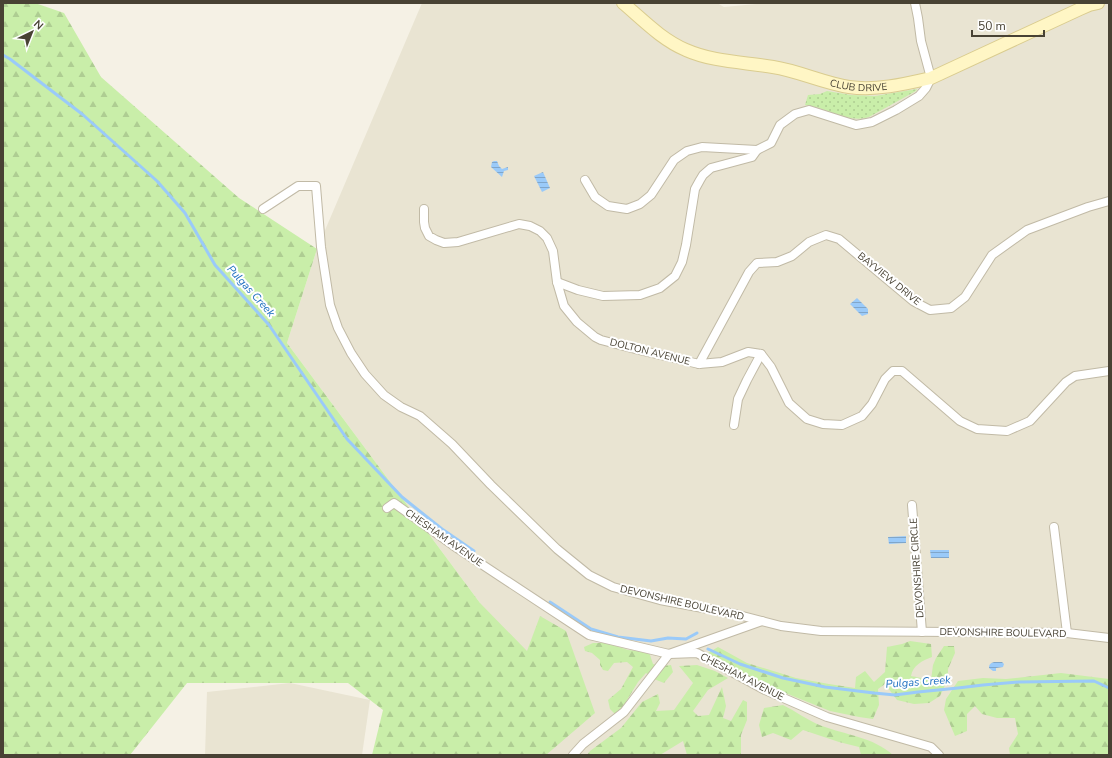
<svg xmlns="http://www.w3.org/2000/svg" width="1112" height="758" viewBox="0 0 1112 758" font-family="'Nunito Sans',sans-serif">
<style>
.residential{fill:#e9e4d2}
.grass{fill:url(#grass-dots)}
.forest{fill:url(#forest-firs)}
.water{fill:url(#water-rules)}
.lines{fill:none;stroke-linecap:round;stroke-linejoin:round}
.stream{stroke:#9acaf9;stroke-width:3}
.street-casing{stroke:#c1baa6;stroke-width:10}
.secondary-casing{stroke:#dacc8f;stroke-width:14}
.street{stroke:#fff;stroke-width:8}
.secondary{stroke:#fff6c5;stroke-width:12}
.labels{text-anchor:middle;dominant-baseline:central;stroke-width:4;stroke-linejoin:round;paint-order:stroke}
.street-label{font-size:10px;fill:#484234;stroke:#fff}
.water-label{font-size:11px;font-style:italic;fill:#2070c0;stroke:#fff}
</style>
<defs>
<pattern id="grass-dots" width="8" height="8" patternUnits="userSpaceOnUse"><rect width="8" height="8" fill="#c9eea9"/><path d="M2 2h.1M6 6h.1" fill="none" stroke="#aecd92" stroke-width="1.8" stroke-linecap="round"/></pattern>
<pattern id="forest-firs" width="22" height="20" patternUnits="userSpaceOnUse"><rect width="22" height="20" fill="#c9eea9"/><path d="M5 1l3.5 6h-7zM16 11l3.5 6h-7z" fill="#aecd92"/></pattern>
<pattern id="water-rules" width="6" height="5" patternUnits="userSpaceOnUse"><rect width="6" height="5" fill="#9acaf9"/><path d="M0 2.5h6" fill="none" stroke="#80a6ca"/></pattern>
</defs>
<rect width="100%" height="100%" fill="#f5f1e5"/>
<g class="residential">
<polygon points="422,3 717,3 724,7 768,3 1109,3 1109,755 377,755 480,603 287,343 317,249"/>
<polygon points="290,683 370,700 362,755 205,755 207,692"/>
</g>
<path class="grass" d="M917,89L916,91L869,117C848,124 826,107 805,105L808,95L820,94L827,91L851,95L875,96Z"/>
<g class="forest">
<polygon points="3,3 35,3 64,13 101,77 239,198 317,249 287,343 480,603 527,651 540,616 566,631 595,713 546,755 372,755 383,710 348,683 187,683 130,755 3,755"/>
<path d="M910,641L931,644L932,657C922,661 913,665 911,676L931,680L933,665L936,658L944,646H954L955,653L948,669V679L940,696L929,703L914,704L897,700L885,684L878,689L879,705L873,719L859,717L830,711L763,684L727,666L708,653L718,647L747,663L796,678L829,684L855,688L856,677L865,671L874,682L885,672L887,647L902,644Z"/>
<polygon points="593,643 607,643 628,650 649,652 653,664 661,666 671,665 673,672 664,683 654,679 646,673 638,682 621,710 615,714 610,709 608,700 621,689 633,667 627,662 614,663 608,671 603,670 600,665 600,660 592,653 585,651 584,647"/>
<polygon points="697,665 715,671 728,678 708,690 693,711 698,716 709,715 722,687 726,706 723,718 731,721 743,700 747,702 747,720 741,735 741,755 687,755 683,741 660,755 587,755 590,751 621,728 642,702 658,694 660,703 656,711 674,710 693,683 679,666"/>
<polygon points="1061,673 1109,679 1109,755 1010,755 1009,748 1018,734 1015,718 997,718 982,714 975,706 967,714 967,731 955,736 944,710 946,699 958,681 983,678 1006,679"/>
<path d="M783,705C795,711 809,721 822,726C846,735 873,737 893,755H861L859,747L839,742L803,730L791,740L773,733L762,737L759,725L764,708Z"/>
</g>
<g class="water">
<polygon points="494,161 497,161 499,166 502,169 508,167 508,170 504,171 502,177 491,167 492,162"/>
<polygon points="543,172 550,188 542,192 534,176"/>
<polygon points="857,298 868,309 868,314 862,316 850,304"/>
<polygon points="906,536 906,543 889,544 888,537"/>
<polygon points="930,550 949,550 949,558 931,558"/>
<path d="M994,662H1002L1004,664L1003,667L996,668V671H993L989,668C989,664 991,663 994,662Z"/>
</g>
<g class="lines">
<g class="stream">
<polyline points="3,55 10,59 82,114 157,181 185,213 215,265 269,325 347,439 402,497 442,529 474,551"/>
<polyline points="550,602 591,629 618,637 651,641 668,638 686,639 697,633"/>
<polyline points="708,649 740,664 783,678 825,687 874,693 895,695 918,692 958,688 983,685 1019,682 1094,681 1109,688"/>
</g>
<g class="street-casing">
<g id="street">
<polyline points="585,180 595,197 608,206 627,209 640,204 651,195 674,160 687,151 702,147 757,150"/>
<polyline points="263,209 298,186 316,186 321,247 330,305 338,328 351,353 365,374 384,395 401,407 420,416 452,444 491,485 557,549 589,575 613,587 660,600 735,614 781,626 821,631 1067,633 1109,638"/>
<polyline points="424,209 424,222 425,228 429,236 436,240 444,243 458,242 519,224 530,226 540,231 547,238 553,251 557,282 564,306 577,322 595,337 601,340 639,350 699,364 722,362 748,352 761,354 771,367 789,403 807,419 823,424 842,425 862,416 872,404 885,379 893,371 902,371 960,421 977,429 1007,431 1030,421 1066,382 1075,376 1109,371"/>
<polyline points="557,282 578,290 603,296 640,295 660,288 675,276 682,262 686,245 695,189 700,180 703,175 711,168 752,157 757,150 771,143 780,125 795,114 809,110 856,125 872,122 896,110 919,96 926,88 931,78 921,41 918,18 915,3"/>
<polyline points="699,364 749,272 757,263 777,262 792,256 809,242 826,235 839,239 913,301 930,310 951,308 965,297 992,255 1027,230 1088,207 1109,201"/>
<polyline points="734,425 738,399 747,380 761,354"/>
<polyline points="912,505 922,632"/>
<polyline points="387,508 394,503 454,546 589,635 669,654 697,653 765,690 827,717 931,747 939,755"/>
<polyline points="1054,527 1067,633"/>
<polyline points="573,755 583,744 624,712 669,654 762,621"/>
</g>
</g>
<g class="secondary-casing">
<g id="secondary">
<path id="s1" d="M623,3C643,20 662,40 686,50C713,62 744,62 773,67C799,71 823,83 849,87C876,91 905,84 931,78L1080,9L1089,5L1098,3"/>
</g>
</g>
<use href="#street" class="street"/>
<use href="#secondary" class="secondary"/>
</g>
<g class="labels">
<g class="street-label">
<text stroke="none"><textPath href="#s1" startOffset="256">CLUB DRIVE</textPath></text>
<text transform="translate(889 279) rotate(39)">BAYVIEW DRIVE</text>
<text transform="translate(650 352) rotate(14)">DOLTON AVENUE</text>
<text transform="translate(444 538) rotate(35)">CHESHAM AVENUE</text>
<text transform="translate(917 568) rotate(-94)">DEVONSHIRE CIRCLE</text>
<text transform="translate(682 603) rotate(13)">DEVONSHIRE BOULEVARD</text>
<text transform="translate(1003 633) rotate(1)">DEVONSHIRE BOULEVARD</text>
<text transform="translate(742 677) rotate(27)">CHESHAM AVENUE</text>
</g>
<g class="water-label">
<text transform="translate(251 291) rotate(48)">Pulgas Creek</text>
<text transform="translate(918 682) rotate(-4)">Pulgas Creek</text>
</g>
</g>
<rect width="1112" height="758" fill="none" stroke="#484234" stroke-width="8"/>
<g transform="translate(32 32) rotate(43)" stroke="#ffffff" stroke-width="3" paint-order="stroke">
<path d="M0-3L7 15L0 10L-7 15Z" fill="#484234"/>
<text y="-6" font-size="11" font-weight="bold" text-anchor="middle" fill="#484234">N</text>
</g>
<path d="M972 30v6h72v-6" fill="none" stroke="#484234" stroke-width="2"/>
<text x="978" y="30" font-size="12" fill="#484234" stroke="#ffffff" stroke-width="3" paint-order="stroke">50 m</text>
</svg>
